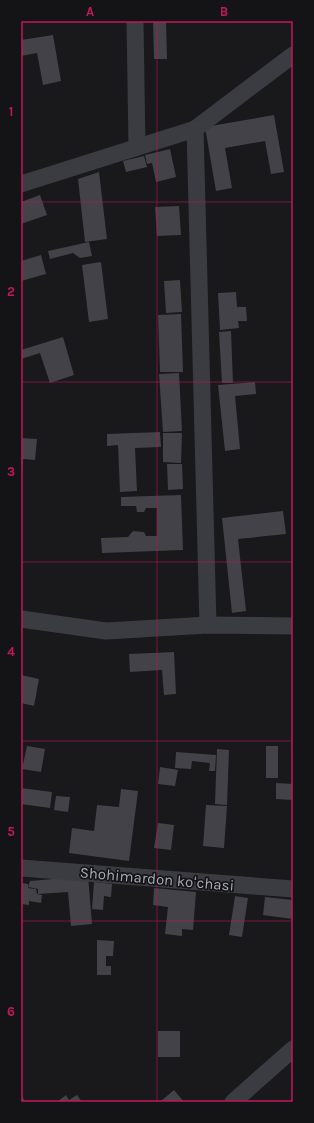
<svg xmlns="http://www.w3.org/2000/svg" width="314" height="1123" viewBox="0 0 314 1123" font-family="Karla,sans-serif">
<style>
.building{fill:#434248}
.lines{fill:none;stroke-linecap:round;stroke-linejoin:round}
.minor{stroke:#3b3b42;stroke-width:17}
.grid{fill:none;stroke:#c2185b;stroke-width:1;stroke-opacity:0.55}
.labels{text-anchor:middle;dominant-baseline:central;stroke-width:3.5;stroke-linejoin:round;paint-order:stroke}
.street-label{font-size:15px;fill:#aaadbb;stroke:#141316}
.neatline{fill:none;stroke:#c2185b;stroke-width:1.5}
.grid-label{font-size:13px;text-anchor:middle;font-weight:bold;fill:#c2185b}
</style>
<rect width="100%" height="100%" fill="#19181b"/>
<g class="building">
<polygon points="153,21 166,21 167,59 154,59"/>
<polygon points="53,35 61,81 43,85 37,53 21,56 21,40"/>
<polygon points="274,115 284,172 271,174 265,141 225,148 232,188 216,191 205,127"/>
<polygon points="170,149 176,177 156,182 152,163 147,164 145,155"/>
<polygon points="144,156 147,167 126,172 123,161"/>
<polygon points="99,172 107,239 85,242 78,179"/>
<polygon points="40,195 47,215 21,224 21,202"/>
<polygon points="179,206 181,235 157,236 155,207"/>
<polygon points="89,242 92,256 80,258 73,253 50,259 48,251"/>
<polygon points="41,255 46,274 21,281 21,261"/>
<polygon points="101,262 108,319 89,322 82,265"/>
<polygon points="180,280 182,312 166,313 164,281"/>
<polygon points="236,292 237,307 246,307 247,321 238,321 239,328 220,330 218,293"/>
<polygon points="181,314 183,372 160,372 158,315"/>
<polygon points="231,331 233,383 222,383 219,332"/>
<polygon points="63,337 74,375 50,383 40,353 21,359 21,350"/>
<polygon points="179,373 182,431 163,432 159,374"/>
<polygon points="255,382 256,394 235,396 240,449 225,451 218,385"/>
<polygon points="160,432 161,447 135,448 137,491 120,492 118,445 107,446 107,434"/>
<polygon points="163,433 182,433 181,463 163,462"/>
<polygon points="21,438 37,439 35,460 23,459 22,472 21,472"/>
<polygon points="167,464 182,464 183,489 168,490"/>
<polygon points="181,495 183,550 102,553 101,538 128,537 133,531 144,532 146,536 157,536 157,508 146,508 144,512 137,512 136,506 121,506 121,497"/>
<polygon points="283,511 286,534 238,539 246,611 232,613 222,518"/>
<polygon points="174,652 176,694 164,695 162,670 130,672 129,654"/>
<polygon points="21,675 39,679 34,706 21,703"/>
<polygon points="27,746 45,749 41,772 22,769"/>
<rect x="266" y="746" width="12" height="32"/>
<polygon points="217,749 229,750 227,805 215,804"/>
<polygon points="176,752 216,755 215,771 209,771 210,763 192,761 191,769 175,768"/>
<polygon points="160,767 178,770 175,786 158,784"/>
<polygon points="276,783 293,784 293,800 276,799"/>
<polygon points="21,788 52,792 50,808 21,804"/>
<polygon points="121,789 138,791 129,861 69,853 72,828 94,831 97,805 119,807"/>
<polygon points="56,796 70,797 68,812 54,810"/>
<polygon points="206,805 227,806 224,848 203,846"/>
<polygon points="158,823 174,825 171,850 154,848"/>
<polygon points="88,876 92,924 71,926 68,892 38,894 38,889 28,887 30,881"/>
<polygon points="94,882 112,884 111,897 104,896 103,910 92,909"/>
<polygon points="21,883 28,884 28,888 36,889 37,894 42,895 41,903 29,901 29,905 21,904"/>
<polygon points="154,888 196,892 193,930 182,929 182,936 165,934 168,907 153,905"/>
<polygon points="235,896 248,898 242,937 229,935"/>
<polygon points="265,897 293,900 293,919 263,915"/>
<polygon points="97,940 114,941 113,956 106,956 106,966 111,966 111,975 97,975"/>
<rect x="158" y="1031" width="22" height="26"/>
<polygon points="174,1090 184,1102 162,1102 161,1101"/>
<polygon points="21,1094 25,1102 21,1102"/>
<polygon points="66,1095 69,1100 77,1095 82,1102 57,1102"/>
</g>
<g class="lines">
<g class="minor">
<polyline points="135,21 137,147"/>
<polyline points="195,129 293,55"/>
<polyline points="21,184 195,129 208,625"/>
<polyline points="21,619 106,631 208,625 293,626"/>
<polyline points="21,868 293,889"/>
<polyline points="233,1102 293,1049"/>
</g>
</g>
<path class="grid" d="M157,21V1102M21,202H293M21,382H293M21,562H293M21,741H293M21,921H293"/>
<g class="labels">
<g class="street-label">
<text transform="translate(157 879) rotate(5)">Shohimardon koʻchasi</text>
</g>
</g>
<rect width="314" height="1123" fill="none" stroke="#141316" stroke-width="44"/>
<rect x="22" y="22" width="270" height="1079" class="neatline"/>
<g class="grid-label">
<text x="90" y="16">A</text>
<text x="224" y="16">B</text>
<text x="11" y="116">1</text>
<text x="11" y="296">2</text>
<text x="11" y="476">3</text>
<text x="11" y="656">4</text>
<text x="11" y="836">5</text>
<text x="11" y="1016">6</text>
</g>
</svg>
